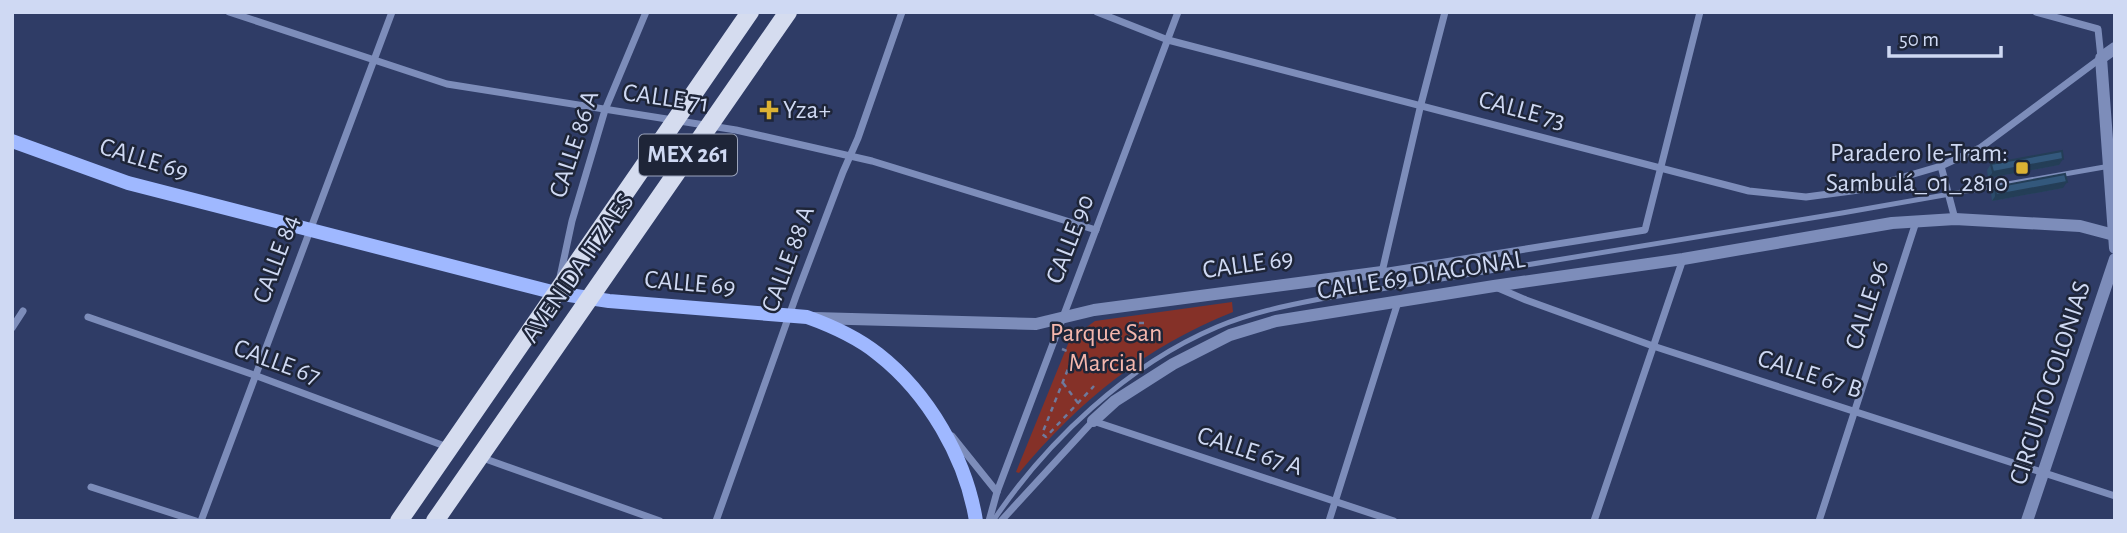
<svg xmlns="http://www.w3.org/2000/svg" width="2127" height="533" viewBox="0 0 2127 533" font-family="'Alegreya Sans',sans-serif">
<style>
.green{fill:#853128}
.lines{fill:none;stroke-linecap:round;stroke-linejoin:round}
.path{stroke:#6e7a9d;stroke-width:2.5;stroke-dasharray:5 5;stroke-linecap:butt}
.service{stroke:#7d8dba;stroke-width:5}
.minor{stroke:#7d8dba;stroke-width:7}
.tertiary{stroke:#7d8dba;stroke-width:12}
.secondary{stroke:#9fb8ff;stroke-width:14}
.primary{stroke:#d5dcef;stroke-width:18}
.wall{fill:#2c4c6b}
.shaded-wall{fill:#243e57}
.building{fill:#33587c;stroke:#243e57;stroke-width:2}
.poi-dot{fill:#dcb233;stroke:#1e2538;stroke-width:2.5}
.labels{text-anchor:middle;dominant-baseline:central;stroke-width:5;stroke-linejoin:round;paint-order:stroke}
.shield{fill:#1e2538;stroke:#9aa3bb;stroke-width:2}
.shield-label{font-size:24px;font-weight:bold;fill:#cfd9f3}
.street-label{font-size:26px;fill:#cfd9f3;stroke:#1e2538}
.poi-label{font-size:26px;fill:#cfd9f3;stroke:#1e2538;text-anchor:start}
.park-label{font-size:26px;fill:#f5b7ad;stroke:#1e2538}
</style>
<rect width="100%" height="100%" fill="#2f3c66"/>
<path class="green" d="M1232,302L1233,312C1145,347 1079,401 1019,473L1016,472L1070,339L1095,321Z"/>
<g class="lines">
<g class="path">
<polyline points="1129,323 1149,323"/>
<polyline points="1062,349 1074,354 1042,434 1046,437 1094,386"/>
<polyline points="1063,383 1078,403"/>
</g>
<path class="service" d="M993,521C1047,441 1127,365 1217,327C1250,313 1284,306 1320,299L1842,213L2110,166"/>
<g class="minor">
<polyline points="229,12 447,84 736,130 872,161 1096,230"/>
<polyline points="1097,12 1168,40 1749,191 1806,197 1859,190 1941,166 1980,148 2101,58 2098,29 2036,12"/>
<polyline points="1445,12 1421,104 1382,272 1645,230 1700,12"/>
<polyline points="1941,166 1955,219"/>
<polyline points="560,277 572,221 605,110 646,12"/>
<polyline points="1498,288 1526,300 1653,346 2115,496"/>
<polyline points="88,317 257,376 450,448"/>
<polyline points="12,328 23,311"/>
<polyline points="952,436 997,492"/>
<polyline points="480,457 660,521"/>
<polyline points="91,487 196,521"/>
<polyline points="201,521 392,12"/>
<polyline points="716,521 796,296 843,172 858,138 902,12"/>
<polyline points="989,521 997,492 1178,12"/>
<polyline points="1001,521 1093,421 1394,521"/>
<polyline points="1329,521 1398,302"/>
<polyline points="1594,521 1683,259"/>
<polyline points="1819,521 1916,222"/>
</g>
<g class="tertiary">
<polyline points="2115,48 2101,58 2115,248"/>
<polyline points="814,318 1036,324 1094,310 1382,272"/>
<polyline points="1093,421 1115,401 1173,364 1230,335 1276,321 1494,286 1683,259 1892,223 1955,219 2080,226 2114,235"/>
<polyline points="2027,521 2115,259"/>
</g>
<path class="secondary" d="M12,141L128,183L556,293L609,301L807,317C832,326 857,337 878,354C928,393 966,458 976,521"/>
<g class="primary">
<polyline points="399,521 750,12"/>
<polyline points="435,521 788,12"/>
</g>
</g>
<g class="wall">
<polygon points="1991,164 2059,165 1988,178 1987,170"/>
<polygon points="1995,187 2063,188 1992,201 1991,193"/>
</g>
<g class="shaded-wall">
<polygon points="2063,159 2059,165 1988,178 1993,172"/>
<polygon points="2067,182 2063,188 1992,201 1996,195"/>
</g>
<g class="building">
<polygon points="2062,151 2063,159 1993,172 1991,164"/>
<polygon points="2065,174 2067,182 1996,195 1995,187"/>
</g>
<g class="poi-dot">
<path d="M765.5 99.5h7v7h7v7h-7v7h-7v-7h-7v-7h7z"/>
<rect x="2015" y="161" width="14" height="14" rx="3.5"/>
</g>
<g class="labels">
<rect class="shield" x="639" y="134.5" width="98" height="41" rx="5"/>
<g class="shield-label">
<text x="688" y="155">MEX 261</text>
</g>
<g class="street-label">
<text transform="translate(666 98) rotate(8)">CALLE 71</text>
<text transform="translate(1522 110) rotate(15)">CALLE 73</text>
<text transform="translate(574 144) rotate(-72)">CALLE 86 A</text>
<text transform="translate(144 159) rotate(17)">CALLE 69</text>
<text transform="translate(1070 239) rotate(-69)">CALLE 90</text>
<text transform="translate(276 259) rotate(-70)">CALLE 84</text>
<text transform="translate(788 259) rotate(-70)">CALLE 88 A</text>
<text transform="translate(1248 264) rotate(-8)">CALLE 69</text>
<text transform="translate(578 268) rotate(-55)">AVENIDA ITZAES</text>
<text transform="translate(1421 275) rotate(-9)">CALLE 69 DIAGONAL</text>
<text transform="translate(690 283) rotate(5)">CALLE 69</text>
<text transform="translate(1867 305) rotate(-72)">CALLE 96</text>
<text transform="translate(277 362) rotate(20)">CALLE 67</text>
<text transform="translate(1810 374) rotate(18)">CALLE 67 B</text>
<text transform="translate(2050 383) rotate(-72)">CIRCUITO COLONIAS</text>
<text transform="translate(1250 451) rotate(18)">CALLE 67 A</text>
</g>
<g class="poi-label">
<text x="783" y="110">Yza+</text>
<text x="2008" y="153" text-anchor="end">Paradero Ie-Tram:<tspan x="2008" dy="30">Sambulá_01_2810</tspan></text>
</g>
<g class="park-label">
<text x="1106" y="333">Parque San<tspan x="1106" dy="30">Marcial</tspan></text>
</g>
</g>
<rect width="2127" height="533" fill="none" stroke="#cfd9f3" stroke-width="28"/>
<path d="M1889 46v10h112v-10" fill="none" stroke="#cfd9f3" stroke-width="3.5"/>
<text x="1899" y="46" font-size="21" fill="#cfd9f3" stroke="#1e2538" stroke-width="5" paint-order="stroke">50 m</text>
</svg>
